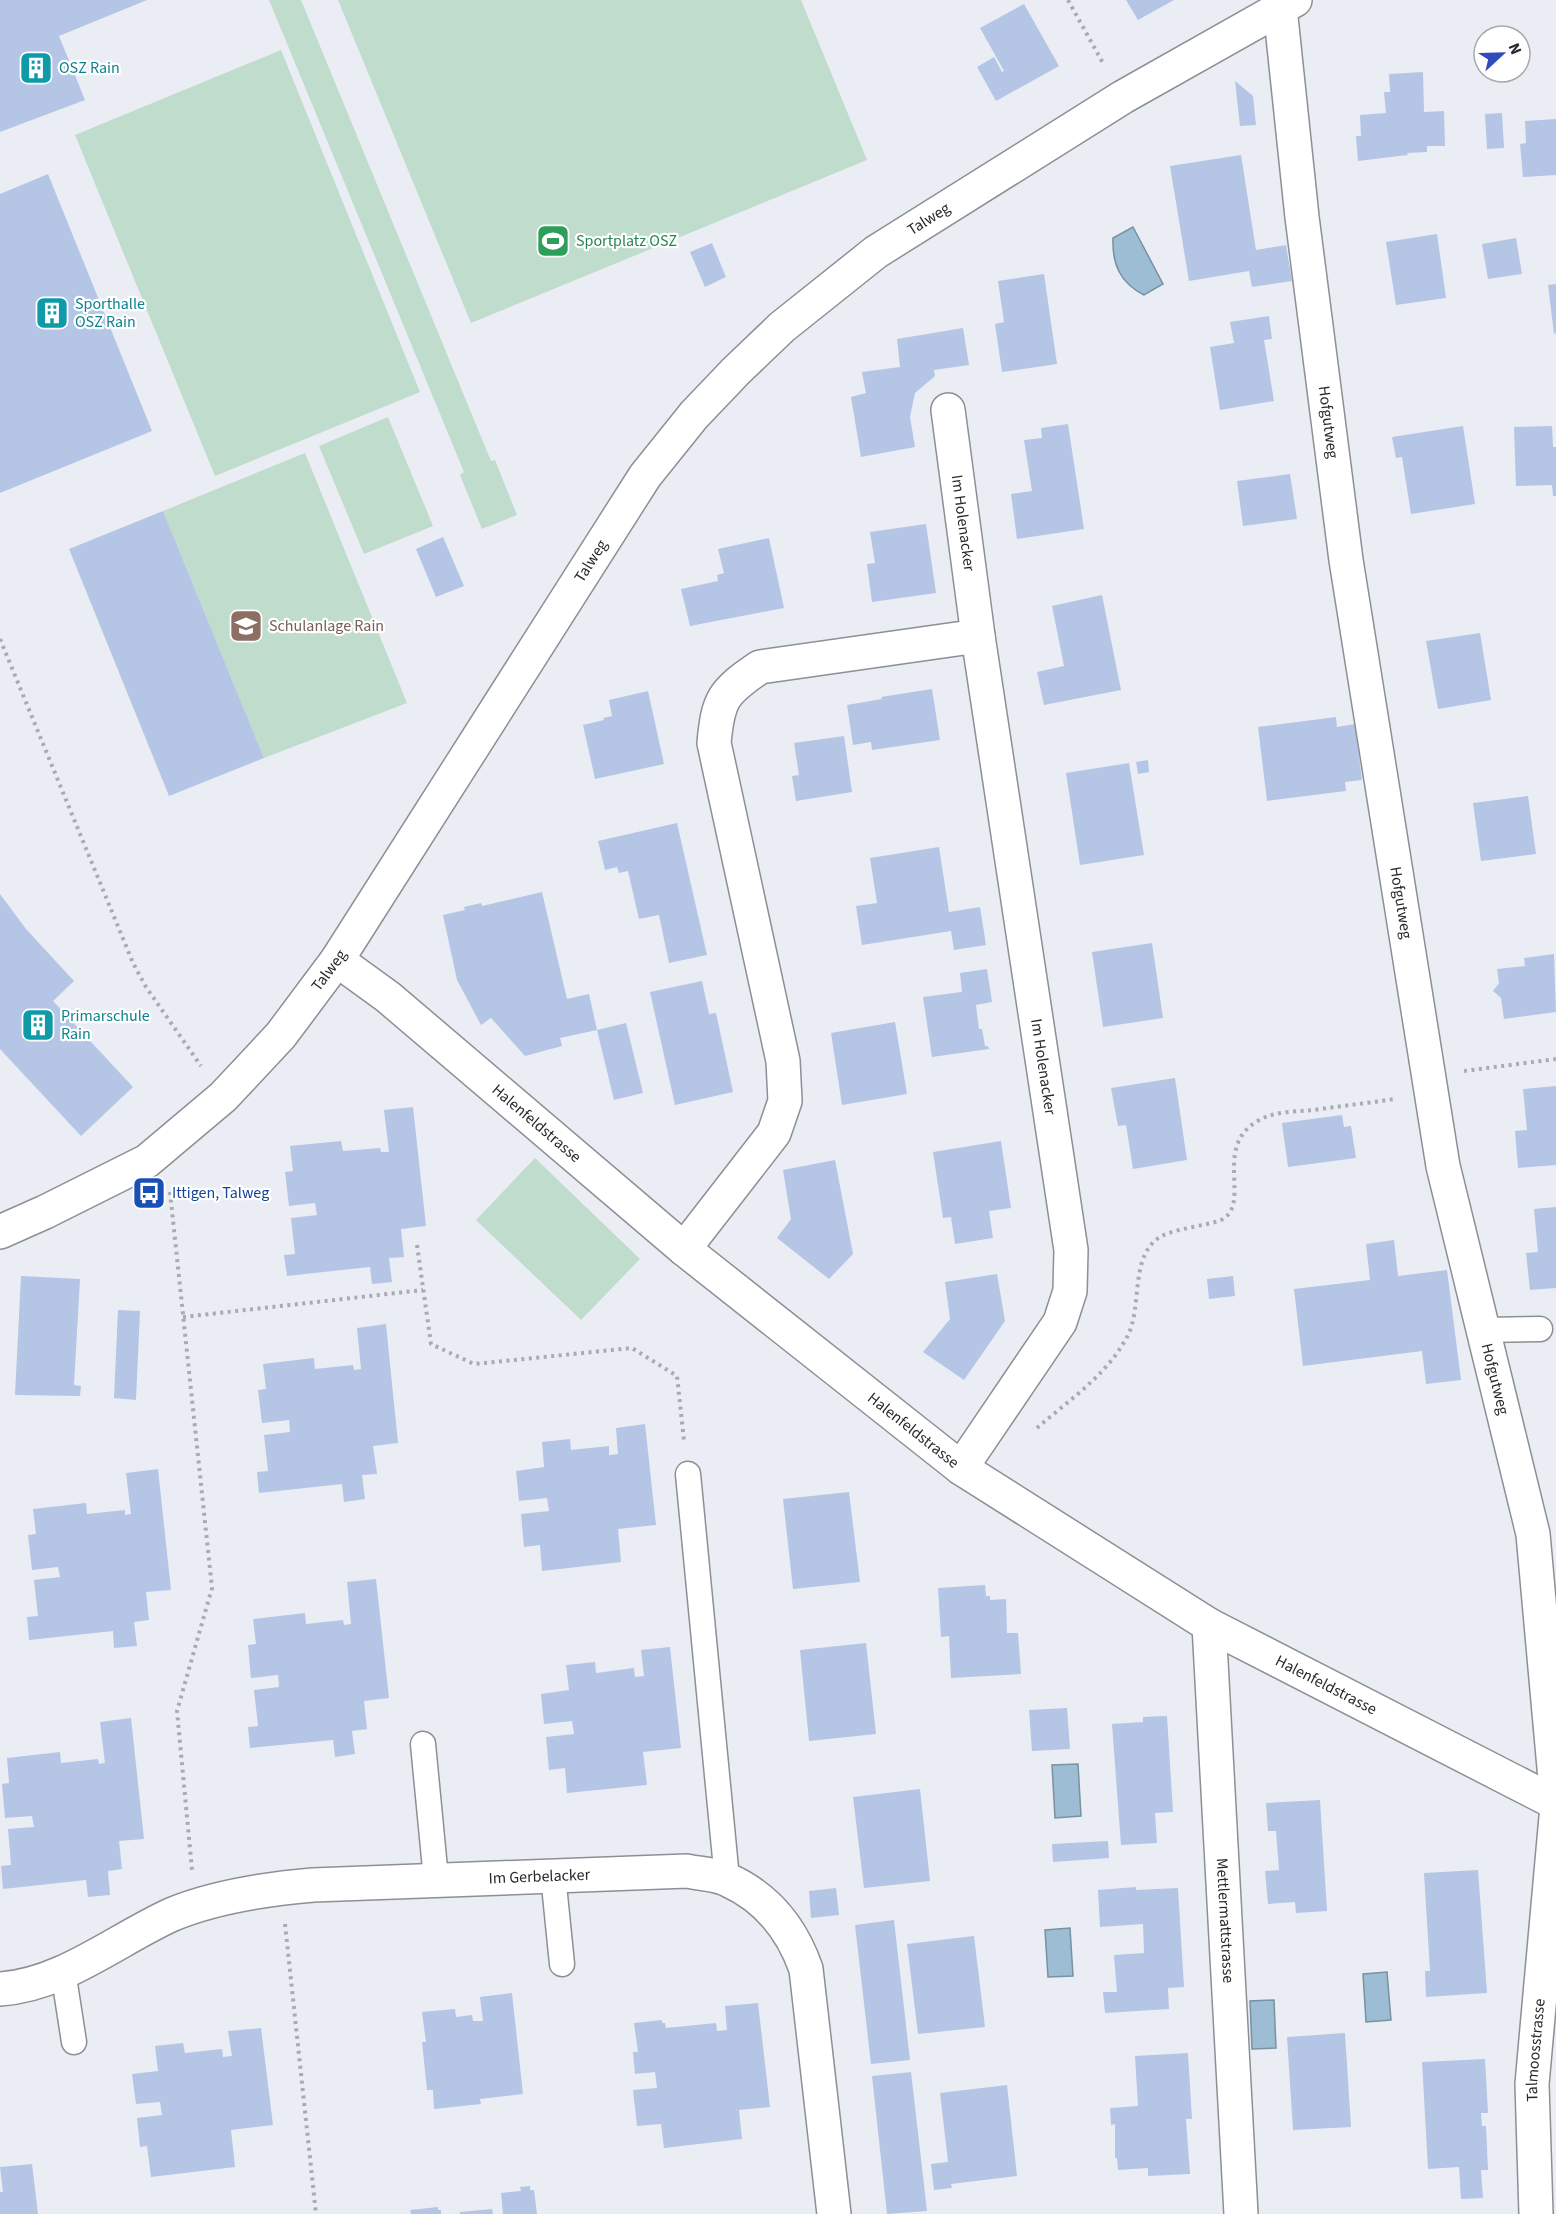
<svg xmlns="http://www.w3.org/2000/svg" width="1556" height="2214" viewBox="0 0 1556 2214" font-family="'Source Sans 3',sans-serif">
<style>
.green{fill:#bfdccd}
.water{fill:#9cbdd3;stroke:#7991a1;stroke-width:1.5}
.building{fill:#b5c5e5}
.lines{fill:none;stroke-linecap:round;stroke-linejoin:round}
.service-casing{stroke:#8c8f95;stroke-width:27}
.minor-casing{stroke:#8c8f95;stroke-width:36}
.tertiary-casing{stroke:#8c8f95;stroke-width:36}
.path{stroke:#a8abb0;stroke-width:4;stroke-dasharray:3 4.5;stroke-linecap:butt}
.service{stroke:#fff;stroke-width:24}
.minor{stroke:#fff;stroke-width:33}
.tertiary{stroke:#fff;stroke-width:33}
.labels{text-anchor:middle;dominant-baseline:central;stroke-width:4.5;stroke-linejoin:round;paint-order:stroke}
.culture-label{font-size:16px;fill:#0d838f;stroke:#fff;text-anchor:start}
.street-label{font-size:16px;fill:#28292c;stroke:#fff}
.leisure-label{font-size:16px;fill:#27864d;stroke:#fff;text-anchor:start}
.education-label{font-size:16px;fill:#785e54;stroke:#fff;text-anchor:start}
.transit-label{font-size:16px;fill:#164399;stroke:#fff;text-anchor:start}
</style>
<rect width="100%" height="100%" fill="#eaeef4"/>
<g class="green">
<polygon points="269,0 301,0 491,461 495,460 517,515 482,529 460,475 464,472"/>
<polygon points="338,0 801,0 867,160 471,323"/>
<polygon points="281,50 420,392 215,476 75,135"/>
<polygon points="388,417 433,526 364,554 319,446"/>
<polygon points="305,453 407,703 264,758 163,511"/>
<polygon points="535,1158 640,1259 581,1320 476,1220"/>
</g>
<g class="water">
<path d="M1133,227L1163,284L1144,295C1120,283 1112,264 1113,238Z"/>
<polygon points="1078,1764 1081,1816 1055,1818 1052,1765"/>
<polygon points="1070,1928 1073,1976 1048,1977 1045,1930"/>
<polygon points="1387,1972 1391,2020 1366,2022 1363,1974"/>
<polygon points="1274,2000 1276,2048 1252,2049 1250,2001"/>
</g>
<g class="building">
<polygon points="0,0 147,0 59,36 85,100 0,132"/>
<polygon points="1126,0 1174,0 1138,20"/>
<polygon points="1024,4 1059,66 996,101 977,67 994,57 1002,72 1004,71 980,28"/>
<polygon points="1423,72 1424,112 1444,111 1445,146 1427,146 1427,152 1407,153 1408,155 1358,161 1356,136 1361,136 1360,115 1386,113 1384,92 1390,92 1389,74"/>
<polygon points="1235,81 1253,96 1256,125 1240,126"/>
<polygon points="1502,113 1504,148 1487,149 1485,114"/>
<polygon points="1556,119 1556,175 1523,177 1520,144 1526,143 1525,121"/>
<polygon points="1241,155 1256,250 1286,245 1292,281 1252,287 1249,271 1189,281 1170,166"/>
<polygon points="48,174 152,431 0,493 0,194"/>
<polygon points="1437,234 1446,298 1396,305 1386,242"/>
<polygon points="1516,238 1522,274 1488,279 1482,244"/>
<polygon points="712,243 726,277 705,287 690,252"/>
<polygon points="1044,274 1057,364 1002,372 995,324 1004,322 998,281"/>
<polygon points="1556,284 1556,333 1554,334 1548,285"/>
<polygon points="1269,316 1272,339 1264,340 1274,401 1220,410 1210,347 1234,343 1230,322"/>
<polygon points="963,328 969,365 934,370 935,376 915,393 910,417 915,447 861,457 851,397 866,393 862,372 900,367 897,339"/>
<polygon points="1068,424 1084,529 1017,539 1011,494 1032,491 1024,440 1042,438 1041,428"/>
<polygon points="1463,426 1475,504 1411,514 1402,457 1396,458 1392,437"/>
<polygon points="1552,426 1553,447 1556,447 1556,496 1553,496 1552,485 1516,486 1514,427"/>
<polygon points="1290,474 1297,519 1243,526 1237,481"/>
<polygon points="163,511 264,758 169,796 69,549"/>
<polygon points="926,524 936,593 872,602 867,564 875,563 870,532"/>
<polygon points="443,537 464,586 436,597 416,549"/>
<polygon points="769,538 784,608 690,626 681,589 718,581 717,575 724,573 718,549"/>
<polygon points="1102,595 1121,690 1044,705 1037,672 1064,666 1052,606"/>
<polygon points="1480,633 1491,700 1438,709 1426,641"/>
<polygon points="932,689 940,740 872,750 871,742 853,745 847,705 882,699 881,697"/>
<polygon points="648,691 664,764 595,779 583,725 604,720 603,718 612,716 609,700"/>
<polygon points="1336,717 1337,727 1355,724 1362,780 1345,782 1346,791 1267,801 1258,727"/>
<polygon points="844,736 852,792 796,801 792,776 799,775 794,743"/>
<polygon points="1148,760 1149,772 1138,774 1136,762"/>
<polygon points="1129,763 1144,855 1080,865 1066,773"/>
<polygon points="1528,796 1536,854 1481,861 1473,803"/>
<polygon points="677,823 707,955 669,963 659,915 639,919 628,871 619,873 617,867 605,870 598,841"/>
<polygon points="939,847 949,912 980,907 986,945 954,950 951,931 862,945 856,906 877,903 870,858"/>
<polygon points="542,892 567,999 589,994 597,1030 560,1038 562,1046 525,1056 491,1018 481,1025 457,980 443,915 465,910 464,907 481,903 482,906"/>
<polygon points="0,894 26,929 74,981 53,1001 133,1087 81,1136 0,1049"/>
<polygon points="1152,943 1163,1018 1103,1027 1092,952"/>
<polygon points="1554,954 1556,1012 1504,1019 1501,998 1493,991 1499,983 1497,969 1525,966 1524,958"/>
<polygon points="987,969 992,1002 976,1005 979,1029 982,1029 985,1046 988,1046 989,1049 932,1057 923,997 962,992 960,973"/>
<polygon points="702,981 709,1014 716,1013 733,1092 675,1105 650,992"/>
<polygon points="895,1022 907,1094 842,1105 831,1033"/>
<polygon points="626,1023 643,1093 614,1100 597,1030"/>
<polygon points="1175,1078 1187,1160 1133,1169 1126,1125 1118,1126 1111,1088"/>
<polygon points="1556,1086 1556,1165 1518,1168 1515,1131 1527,1130 1523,1089"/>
<polygon points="413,1107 426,1226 401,1229 404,1257 389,1258 392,1282 372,1284 370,1267 287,1276 284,1255 295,1254 291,1218 317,1215 315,1203 289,1206 285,1172 293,1171 290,1146 341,1141 343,1151 380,1148 381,1152 389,1152 384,1110"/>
<polygon points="1342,1115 1344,1127 1351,1126 1356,1158 1288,1167 1282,1123"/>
<polygon points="1001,1141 1011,1208 989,1211 993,1238 955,1244 951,1217 943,1218 933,1152"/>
<polygon points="835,1160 853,1254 829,1279 777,1238 791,1219 783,1170"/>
<polygon points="1556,1207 1556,1288 1530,1290 1526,1253 1538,1252 1534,1209"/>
<polygon points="1394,1240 1398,1276 1447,1270 1461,1380 1426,1384 1422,1351 1303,1366 1294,1289 1370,1280 1366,1244"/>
<polygon points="997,1274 1005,1321 964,1380 923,1352 950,1319 945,1282"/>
<polygon points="21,1276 80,1279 74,1385 81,1386 80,1396 15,1395"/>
<polygon points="1233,1276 1235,1296 1209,1299 1207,1279"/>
<polygon points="118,1310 140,1311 136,1400 114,1398"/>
<polygon points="386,1324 398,1443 373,1446 377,1474 362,1475 365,1499 344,1502 342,1484 259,1493 257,1472 268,1471 264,1435 290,1432 289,1420 262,1423 258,1390 266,1389 263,1364 314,1358 315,1369 353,1365 354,1370 361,1369 357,1328"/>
<polygon points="645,1424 656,1525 618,1529 621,1562 542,1571 540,1545 524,1547 521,1514 549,1511 547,1498 519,1501 516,1471 544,1467 542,1442 570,1439 571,1450 609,1446 609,1455 618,1454 616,1428"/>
<polygon points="158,1469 171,1590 146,1592 149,1620 134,1622 137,1646 114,1648 113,1631 29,1640 27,1617 38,1616 34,1580 60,1577 58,1567 32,1570 28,1535 36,1534 33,1509 86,1503 87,1514 125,1510 125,1515 131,1514 126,1473"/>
<polygon points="849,1492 860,1582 793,1589 783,1499"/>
<polygon points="376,1579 389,1698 364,1701 367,1729 352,1731 355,1754 335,1757 333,1740 250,1748 248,1727 258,1726 254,1690 279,1687 278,1675 251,1678 248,1645 256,1644 253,1619 305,1613 306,1624 343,1620 344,1625 351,1624 347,1582"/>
<polygon points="985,1585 986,1596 990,1596 990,1600 1006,1599 1007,1633 1018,1633 1021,1674 951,1678 949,1636 941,1637 938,1588"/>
<polygon points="866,1643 876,1734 809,1741 800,1650"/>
<polygon points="670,1647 681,1748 643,1752 647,1785 567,1793 565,1768 549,1770 546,1737 574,1734 572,1721 544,1724 541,1694 569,1690 566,1665 595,1662 596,1673 634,1668 635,1677 644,1676 641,1650"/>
<polygon points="1067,1708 1070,1749 1032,1751 1029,1710"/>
<polygon points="1167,1716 1173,1812 1155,1813 1157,1843 1121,1845 1112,1724 1143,1722 1143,1717"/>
<polygon points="131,1718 144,1839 119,1841 122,1869 108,1871 110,1895 88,1897 86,1880 3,1889 1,1866 11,1865 8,1829 34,1827 32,1816 5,1818 2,1784 9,1783 7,1758 60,1752 61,1763 98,1759 99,1764 105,1763 100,1722"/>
<polygon points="920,1789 930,1881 864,1888 853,1797"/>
<polygon points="1320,1800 1327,1911 1296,1913 1295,1902 1268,1904 1265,1871 1279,1870 1276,1831 1268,1831 1266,1803"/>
<polygon points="1108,1841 1109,1858 1053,1862 1052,1844"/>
<polygon points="1478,1870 1487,1993 1426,1997 1425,1971 1430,1971 1424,1873"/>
<polygon points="1136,1887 1136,1890 1178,1888 1184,1987 1168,1988 1169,2009 1105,2013 1103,1992 1117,1992 1114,1955 1144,1953 1143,1924 1100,1927 1098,1890"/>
<polygon points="836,1888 839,1915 811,1918 809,1891"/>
<polygon points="894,1920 910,2060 871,2064 855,1925"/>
<polygon points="974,1936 985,2027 918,2034 907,1944"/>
<polygon points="512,1993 523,2094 480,2099 481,2104 434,2109 433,2090 427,2090 422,2042 426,2042 422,2012 455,2009 456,2017 472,2015 473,2021 483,2021 480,1997"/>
<polygon points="758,2003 770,2107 739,2110 742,2139 664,2148 661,2124 637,2126 633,2090 657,2088 655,2072 635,2074 633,2052 638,2052 634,2023 662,2020 662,2023 665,2023 666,2028 716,2023 717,2031 727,2030 725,2006"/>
<polygon points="261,2028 273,2125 231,2130 235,2167 151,2177 147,2146 140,2147 137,2118 162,2115 160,2102 136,2104 132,2074 158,2071 155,2046 183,2043 185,2053 222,2049 223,2057 232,2056 228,2031"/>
<polygon points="1345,2033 1351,2127 1293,2130 1287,2037"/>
<polygon points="1188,2053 1192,2119 1186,2119 1190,2174 1148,2176 1148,2168 1118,2170 1117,2158 1115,2158 1115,2124 1111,2125 1110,2108 1138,2106 1135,2056"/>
<polygon points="1485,2059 1488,2113 1481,2113 1482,2126 1486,2126 1488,2170 1481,2170 1483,2198 1461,2199 1459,2167 1428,2169 1422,2062"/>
<polygon points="911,2072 927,2211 887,2214 872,2076"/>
<polygon points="1007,2085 1017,2176 951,2184 952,2188 934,2190 931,2164 948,2162 940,2093"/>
<polygon points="32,2164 38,2214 0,2214 0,2192 3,2192 0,2167"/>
<polygon points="530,2186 530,2190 534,2190 537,2214 503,2214 501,2193 521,2191 520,2187"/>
<polygon points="438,2207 438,2210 441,2210 441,2214 411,2214 410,2210"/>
<polygon points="492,2209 493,2214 460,2214 460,2212"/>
</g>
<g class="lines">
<g class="service-casing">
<g id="service">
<polyline points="1483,1330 1540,1329"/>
<polyline points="688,1474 727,1879"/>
<polyline points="423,1744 436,1879"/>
<polyline points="553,1875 562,1964"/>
<polyline points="63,1971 74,2042"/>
</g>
</g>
<g class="minor-casing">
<g id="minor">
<path id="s1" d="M1280,8L1302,217L1346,560L1443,1166L1533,1534L1556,1790"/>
<path id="s2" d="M948,410L978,636"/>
<path id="s3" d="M337,960L388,997L684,1249L961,1468L1209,1625L1556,1803"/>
<path id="s4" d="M684,1249L774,1133L785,1101L783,1061L714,743C718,699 723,692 760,667L978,636L1071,1250L1070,1291L1060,1322L961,1468"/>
<path id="s5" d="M1209,1625L1241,2214"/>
<path id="s6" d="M0,1989C63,1985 117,1939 173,1914C217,1896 266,1889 313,1885L687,1871C700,1874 717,1874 728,1880C768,1898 792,1929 806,1969L834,2214"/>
<path id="s7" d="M1536,2214L1532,2084L1556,1817"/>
</g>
</g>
<g class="tertiary-casing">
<g id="tertiary">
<path id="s8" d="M0,1232L45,1212L147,1161L223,1097L254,1064L281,1035L337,960L645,476L694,415L736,371L782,327L876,252L1123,97L1295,0"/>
</g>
</g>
<g class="path">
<polyline points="1068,0 1104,65"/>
<polyline points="0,639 133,963 146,987 201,1066"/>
<polyline points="1464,1071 1556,1059"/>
<polyline points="170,1192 212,1588 177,1711 192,1870"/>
<polyline points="417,1245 431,1344 474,1364 632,1348 677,1376 684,1441"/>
<polyline points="183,1317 423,1290"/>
<path d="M1037,1428C1068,1401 1107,1375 1127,1337C1144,1307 1127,1250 1166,1234C1182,1228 1202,1226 1219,1221C1254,1207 1212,1149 1256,1122C1272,1111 1294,1112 1313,1110C1341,1106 1368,1103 1395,1099"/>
<polyline points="285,1924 316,2214"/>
</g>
<use href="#service" class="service"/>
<use href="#minor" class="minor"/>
<use href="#tertiary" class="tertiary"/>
</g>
<defs>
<g id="building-square" transform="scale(1.725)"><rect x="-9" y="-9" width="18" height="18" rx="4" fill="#0f9aa8" stroke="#fff"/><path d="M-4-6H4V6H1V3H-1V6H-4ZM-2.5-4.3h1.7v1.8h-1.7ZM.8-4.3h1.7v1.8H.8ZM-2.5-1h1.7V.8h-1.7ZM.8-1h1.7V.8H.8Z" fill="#fff"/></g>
<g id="stadium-square" transform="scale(1.725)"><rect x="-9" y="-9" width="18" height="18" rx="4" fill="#2e9e5b" stroke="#fff"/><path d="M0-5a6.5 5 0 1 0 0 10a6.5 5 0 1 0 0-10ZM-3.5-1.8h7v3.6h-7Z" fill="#fff"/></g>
<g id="school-square" transform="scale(1.725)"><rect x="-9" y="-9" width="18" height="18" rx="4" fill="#8d6e63" stroke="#fff"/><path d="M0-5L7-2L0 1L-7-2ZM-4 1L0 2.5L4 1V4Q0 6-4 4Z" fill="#fff"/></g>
<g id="bus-square" transform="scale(1.725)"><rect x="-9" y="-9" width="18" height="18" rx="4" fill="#1a4fb4" stroke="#fff"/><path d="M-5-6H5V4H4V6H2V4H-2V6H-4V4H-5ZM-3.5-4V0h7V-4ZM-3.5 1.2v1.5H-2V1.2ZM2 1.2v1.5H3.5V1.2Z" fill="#fff"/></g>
</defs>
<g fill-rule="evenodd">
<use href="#building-square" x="36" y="68"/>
<use href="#stadium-square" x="553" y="241"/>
<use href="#building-square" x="52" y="313"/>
<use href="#school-square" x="246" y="626"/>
<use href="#building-square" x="38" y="1025"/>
<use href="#bus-square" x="149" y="1193"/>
</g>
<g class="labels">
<g class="culture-label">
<text x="59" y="68">OSZ Rain</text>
<text x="75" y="304">Sporthalle<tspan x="75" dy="18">OSZ Rain</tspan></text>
<text x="61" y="1016">Primarschule<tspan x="61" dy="18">Rain</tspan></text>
</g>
<g class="street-label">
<text stroke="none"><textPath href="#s8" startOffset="1400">Talweg</textPath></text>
<text stroke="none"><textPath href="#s1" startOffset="417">Hofgutweg</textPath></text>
<text stroke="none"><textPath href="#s2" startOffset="114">Im Holenacker</textPath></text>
<text stroke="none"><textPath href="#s8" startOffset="914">Talweg</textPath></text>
<text stroke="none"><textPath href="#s1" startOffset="903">Hofgutweg</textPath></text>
<text stroke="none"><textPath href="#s8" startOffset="428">Talweg</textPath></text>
<text stroke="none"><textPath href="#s4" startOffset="1296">Im Holenacker</textPath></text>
<text stroke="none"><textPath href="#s3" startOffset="258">Halenfeldstrasse</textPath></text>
<text stroke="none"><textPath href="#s1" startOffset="1389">Hofgutweg</textPath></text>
<text stroke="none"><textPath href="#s3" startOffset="744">Halenfeldstrasse</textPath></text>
<text stroke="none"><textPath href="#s3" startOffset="1230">Halenfeldstrasse</textPath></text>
<text stroke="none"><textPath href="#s6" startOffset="560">Im Gerbelacker</textPath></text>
<text stroke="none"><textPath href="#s5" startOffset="296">Mettlermattstrasse</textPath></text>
<text stroke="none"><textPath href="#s7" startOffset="164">Talmoosstrasse</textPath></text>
</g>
<g class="leisure-label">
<text x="576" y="241">Sportplatz OSZ</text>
</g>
<g class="education-label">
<text x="269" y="626">Schulanlage Rain</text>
</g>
<g class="transit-label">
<text x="172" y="1193">Ittigen, Talweg</text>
</g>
</g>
<g transform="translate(1502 54) rotate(68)"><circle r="28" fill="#ffffff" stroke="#a9a9ab" stroke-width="1.5"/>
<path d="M0-4.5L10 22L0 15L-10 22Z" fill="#2f4cbc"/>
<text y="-9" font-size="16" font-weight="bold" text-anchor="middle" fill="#28292c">N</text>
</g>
</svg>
